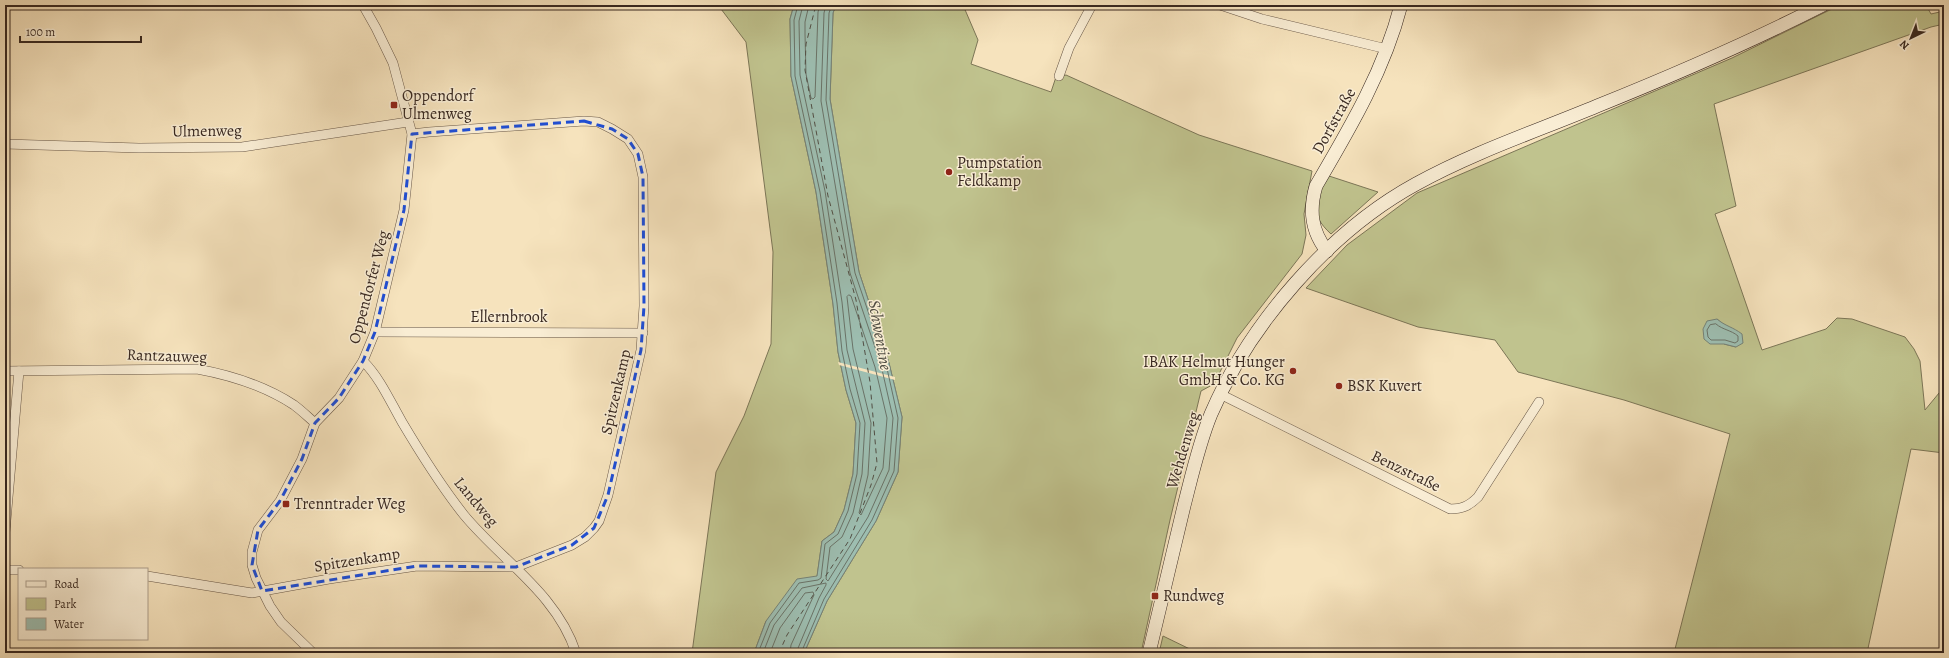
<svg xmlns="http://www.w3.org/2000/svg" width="1949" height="658" viewBox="0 0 1949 658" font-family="Alegreya,serif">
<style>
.green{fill:#c0c38e;stroke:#7c7657;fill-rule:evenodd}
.water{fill:#9dbeb1;stroke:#758277}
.pier{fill:#f6e3bd}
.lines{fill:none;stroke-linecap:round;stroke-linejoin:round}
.shore{stroke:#6a7368;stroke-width:1}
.ferry{stroke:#514e44;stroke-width:1;stroke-dasharray:5 4;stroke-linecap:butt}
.street-casing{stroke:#685747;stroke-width:10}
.secondary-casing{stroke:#382820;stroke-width:14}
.street{stroke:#f9edd4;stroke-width:9}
.secondary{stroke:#f9edd4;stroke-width:13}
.marked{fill:none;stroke:#1d4ed8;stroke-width:3;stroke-dasharray:8 5;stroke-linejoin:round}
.poi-dot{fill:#8f2418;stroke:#f9edd4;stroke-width:1.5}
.labels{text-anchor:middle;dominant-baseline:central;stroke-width:3;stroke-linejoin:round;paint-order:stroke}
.poi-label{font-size:16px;fill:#382820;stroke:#f9edd4;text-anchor:start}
.street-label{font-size:16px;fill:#382820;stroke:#f9edd4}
.water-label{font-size:17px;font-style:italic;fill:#514e44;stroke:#f9edd4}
</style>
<rect width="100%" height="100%" fill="#f6e3bd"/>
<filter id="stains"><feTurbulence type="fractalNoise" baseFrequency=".005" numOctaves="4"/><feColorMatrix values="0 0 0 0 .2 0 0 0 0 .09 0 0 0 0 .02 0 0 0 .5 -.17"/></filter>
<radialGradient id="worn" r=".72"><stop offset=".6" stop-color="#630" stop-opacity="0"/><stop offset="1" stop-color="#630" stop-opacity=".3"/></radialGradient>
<g class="green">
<polygon points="718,5 794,5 790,19 791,76 816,192 833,304 838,352 846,390 856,423 853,474 844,510 834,532 822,541 817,577 766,621 754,653 692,653 716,472 744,416 771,344 773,252 746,42"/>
<polygon points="836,5 963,5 978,40 971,64 1051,92 1056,77 1066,75 1199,135 1312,171 1304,214 1306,235 1302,254 1237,338 1214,384 1201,391 1170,520 1141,653 804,653 827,601 876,521 898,472 902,417 889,363 859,272 830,99 833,13"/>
<path d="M1840,5H1926L1931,14L1944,11V24L1931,27L1714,104L1736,206L1715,214L1762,350L1826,329L1837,318L1852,319L1905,337L1914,349L1920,361L1925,410L1944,387V453L1911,449L1867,653H1674L1730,434L1624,400L1518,372L1495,340L1418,327L1306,288L1347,245L1417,193L1732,58ZM1717,319L1725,326L1736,347L1724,344Z"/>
<path d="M1326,175L1378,192L1331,234C1308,213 1315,200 1326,175Z"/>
<polygon points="1163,636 1198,653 1159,653"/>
</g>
<g class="water">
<polygon points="794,5 836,5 833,13 830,99 859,272 889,363 902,417 898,472 876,521 827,601 804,653 754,653 766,621 797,579 817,576 822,541 834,532 844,510 853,474 856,423 846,390 838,352 833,304 816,192 791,76 790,19"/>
<path d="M1717,319C1725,326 1733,327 1742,334L1743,343L1736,347L1724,344H1710L1704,339L1703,329L1707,321Z"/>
</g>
<polygon class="pier" points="838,362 895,377 895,380 839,365"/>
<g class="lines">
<g class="shore">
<polyline points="803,5 799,21 800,75 825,191 842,302 847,350 865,423 862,474 853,513 842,537 830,547 826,579 828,581 868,517 889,470 893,418 881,365 850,273 821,101 824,13 826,5"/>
<polyline points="809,5 805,22 805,34 806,74 811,98 813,99 815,97 818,12 820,5"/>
<polygon points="849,295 851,296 875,367 887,418 883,468 861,515 859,513 868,475 871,423 853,349 847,297"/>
<path d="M1716,324C1723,330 1731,330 1738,336V341L1735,343L1725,340H1711L1708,337L1707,330L1710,325Z"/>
<polyline points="758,653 770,623 799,583 818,580 821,578 825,544 838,534 848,511 857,474 860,423 850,389 842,351 837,303 820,192 795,76 794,20 798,5"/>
<polyline points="763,653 774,625 802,588 826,583 826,585 819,598 796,653"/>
<polyline points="770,653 780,628 805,593 813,592 814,595 791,645 790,653"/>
<polyline points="801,653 824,599 872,520 894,471 898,418 886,364 855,273 826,100 829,13 832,5"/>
</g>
<polyline class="ferry" points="779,653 787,635 850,539 871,485 877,463 870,382 856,300 828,196 805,70 806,44 816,5"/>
<g class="street-casing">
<g id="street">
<polyline points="1220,5 1262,19 1387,49"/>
<polyline points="1059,76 1069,48 1092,5"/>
<polyline points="5,144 139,148 242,147 408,122"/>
<polyline points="375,332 643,333"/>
<path d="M363,361C380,378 390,401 402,422C421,454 441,486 464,515C502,561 557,594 576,653"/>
<path d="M5,371L197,369C230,375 265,386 294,405C301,410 308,417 315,423"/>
<path d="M1220,394L1450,509C1462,509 1469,506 1478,497L1539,402"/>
<polyline points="5,532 19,371"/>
<polyline points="5,570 19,570"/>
<polyline points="147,576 252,593 329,579 417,566 516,567 572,545 585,537 594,528 599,521 608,495 641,350 644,306 643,177 638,154 628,139 612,129 598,122 584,121 429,132 412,134"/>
<polyline points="313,653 281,622 270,606 256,578 252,565 252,552 258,530 280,501 302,459 315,423 339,398 363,361 375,332 404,210 412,134 393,63 376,28 363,5"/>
</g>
</g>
<g class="secondary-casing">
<g id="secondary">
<path d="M1327,251C1311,231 1309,210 1316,186C1350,128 1384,71 1401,5"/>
<path d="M1149,653C1161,604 1172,555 1184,506C1192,475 1199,443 1211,414C1250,323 1330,231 1416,184C1474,152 1537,131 1597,106C1674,75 1750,42 1823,5"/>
</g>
</g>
<use href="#street" class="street"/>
<use href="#secondary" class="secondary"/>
</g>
<path class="marked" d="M584,121L612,129L628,139L638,154L643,177L644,306L641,350L608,495L594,528L572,545L516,567L417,566L262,591L252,565L258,530L280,501L302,459L315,423L339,398L363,361L375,332L404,210L412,134Z"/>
<g class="poi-dot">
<rect x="390" y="101" width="8" height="8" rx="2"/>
<circle cx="949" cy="172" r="4"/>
<circle cx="1293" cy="371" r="4"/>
<circle cx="1339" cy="386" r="4"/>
<rect x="282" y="500" width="8" height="8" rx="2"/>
<rect x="1151" y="592" width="8" height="8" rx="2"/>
</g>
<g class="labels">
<g class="poi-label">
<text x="402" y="96">Oppendorf<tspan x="402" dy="18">Ulmenweg</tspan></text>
<text x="957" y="163">Pumpstation<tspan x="957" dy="18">Feldkamp</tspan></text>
<text x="1285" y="362" text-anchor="end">IBAK Helmut Hunger<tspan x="1285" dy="18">GmbH &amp; Co. KG</tspan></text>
<text x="1347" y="386">BSK Kuvert</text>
<text x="294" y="504">Trenntrader Weg</text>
<text x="1163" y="596">Rundweg</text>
</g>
<g class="street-label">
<text transform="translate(1334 121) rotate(-61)">Dorfstraße</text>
<text transform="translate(207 131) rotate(-1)">Ulmenweg</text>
<text transform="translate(369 287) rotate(-75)">Oppendorfer Weg</text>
<text x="509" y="317">Ellernbrook</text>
<text transform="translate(167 356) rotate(2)">Rantzauweg</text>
<text transform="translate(616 392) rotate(-77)">Spitzenkamp</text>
<text transform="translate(1183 450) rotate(-73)">Wehdenweg</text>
<text transform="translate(1406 471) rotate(26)">Benzstraße</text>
<text transform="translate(476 502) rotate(50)">Landweg</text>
<text transform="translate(357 560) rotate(-9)">Spitzenkamp</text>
</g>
<g class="water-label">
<text transform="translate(880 335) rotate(80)">Schwentine</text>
</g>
</g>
<rect width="1949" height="658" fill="none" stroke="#f6e3bd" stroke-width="20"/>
<rect x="6" y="6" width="1937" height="646" fill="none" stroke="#382820" stroke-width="2"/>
<rect x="10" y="10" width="1929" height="638" fill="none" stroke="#382820"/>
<rect x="18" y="568" width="130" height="72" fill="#f9edd4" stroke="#ac9e8c"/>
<rect x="26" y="581" width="20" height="6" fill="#f9edd4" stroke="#ac9e8c"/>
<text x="54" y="588" font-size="12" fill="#382820">Road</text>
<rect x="26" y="598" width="20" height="12" fill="#c0c38e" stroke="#ac9e8c"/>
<text x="54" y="608" font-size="12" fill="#382820">Park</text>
<rect x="26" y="618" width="20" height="12" fill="#9dbeb1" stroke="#ac9e8c"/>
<text x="54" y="628" font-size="12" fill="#382820">Water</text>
<g transform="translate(1911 38) rotate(223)" stroke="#f9edd4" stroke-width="3" paint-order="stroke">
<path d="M0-3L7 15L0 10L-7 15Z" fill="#382820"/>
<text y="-6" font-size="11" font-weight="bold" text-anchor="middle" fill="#382820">N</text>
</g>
<path d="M20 36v6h121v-6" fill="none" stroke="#382820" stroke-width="2"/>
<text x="26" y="36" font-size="12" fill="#382820" stroke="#f9edd4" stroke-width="3" paint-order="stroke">100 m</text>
<rect width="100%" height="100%" filter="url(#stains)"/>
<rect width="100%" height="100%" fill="url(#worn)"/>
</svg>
